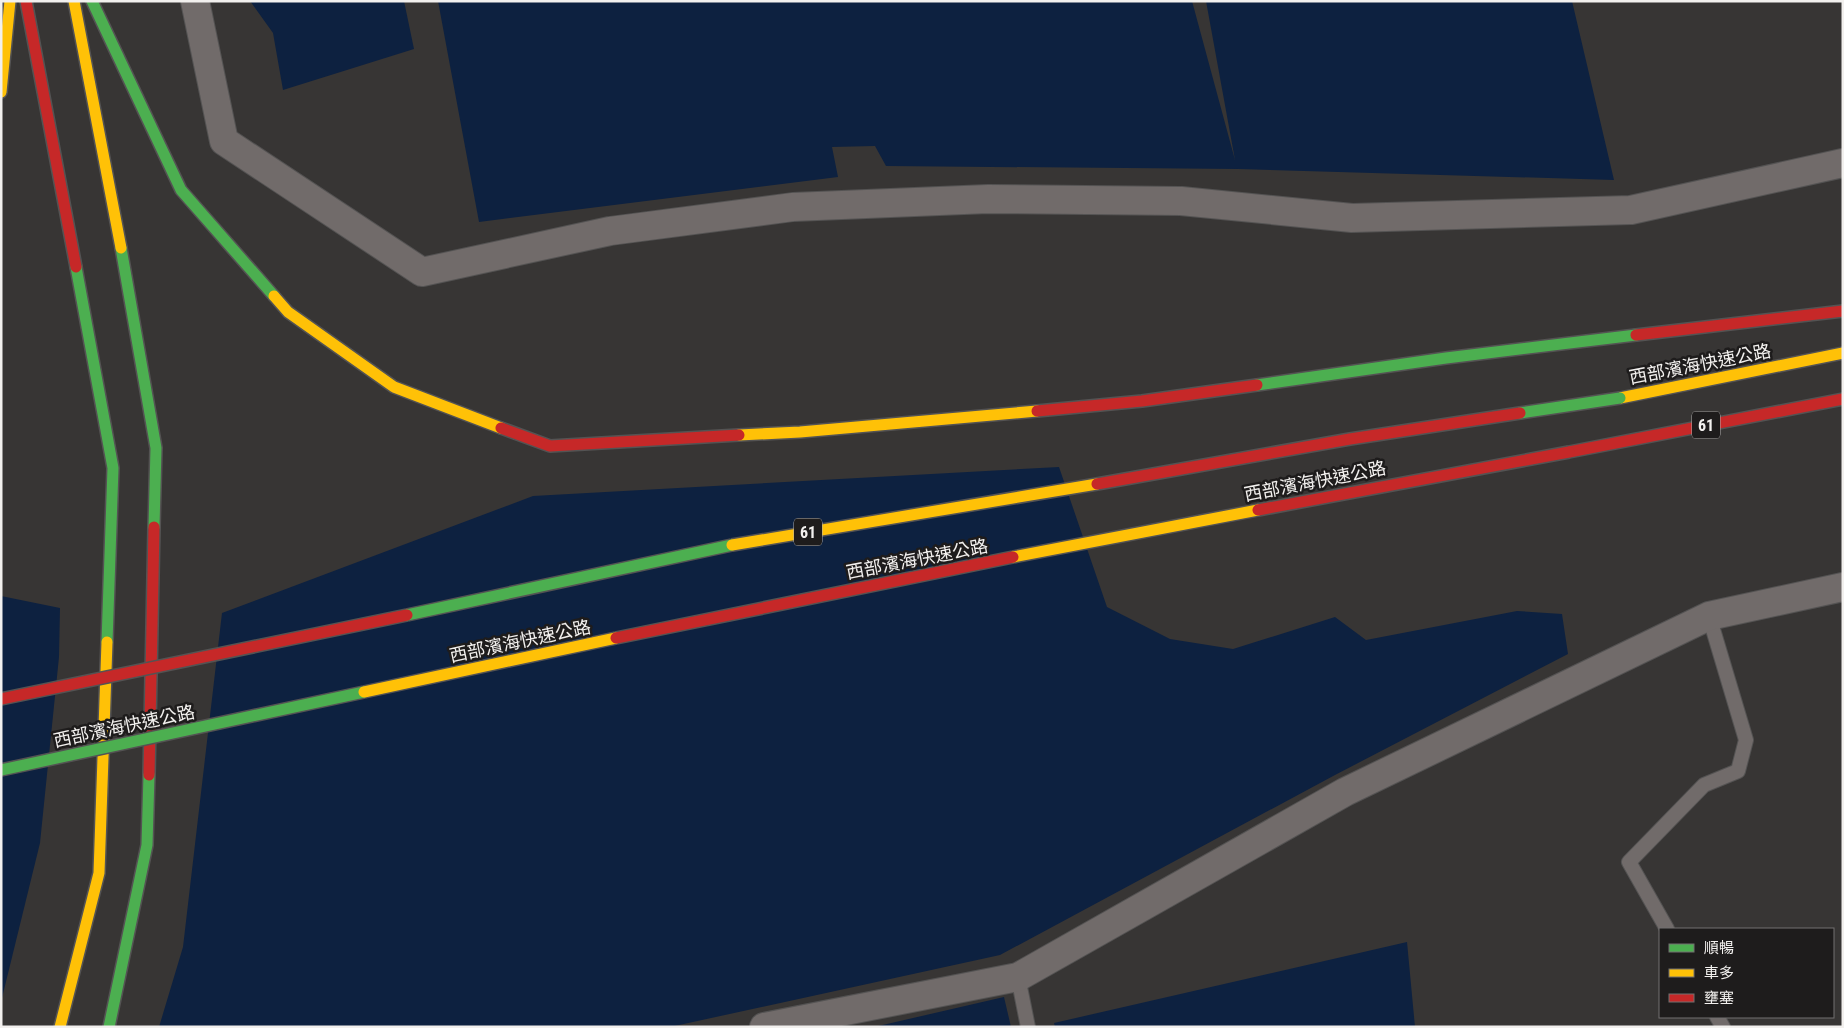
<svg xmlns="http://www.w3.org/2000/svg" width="1844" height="1028" viewBox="0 0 1844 1028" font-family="'Roboto Condensed','Noto Sans TC',sans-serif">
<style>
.water{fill:#0d2140}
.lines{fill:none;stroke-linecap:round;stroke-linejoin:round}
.lane-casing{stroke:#545353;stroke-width:16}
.street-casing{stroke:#545353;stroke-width:30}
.fast-casing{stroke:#545353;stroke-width:14}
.slow-casing{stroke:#545353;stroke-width:14}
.jam-casing{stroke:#545353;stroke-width:14}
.lane{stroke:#716b6a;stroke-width:14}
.street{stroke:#716b6a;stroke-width:28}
.fast{stroke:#4caf50;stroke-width:11}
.slow{stroke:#ffc107;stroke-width:11}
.jam{stroke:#c62828;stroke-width:11}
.fast-bridge-casing{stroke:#545353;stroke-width:14;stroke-linecap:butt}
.slow-bridge-casing{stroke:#545353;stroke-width:14;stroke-linecap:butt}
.jam-bridge-casing{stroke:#545353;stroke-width:14;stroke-linecap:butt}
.fast-bridge{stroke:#4caf50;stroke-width:11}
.slow-bridge{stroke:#ffc107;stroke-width:11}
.jam-bridge{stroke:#c62828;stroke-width:11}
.labels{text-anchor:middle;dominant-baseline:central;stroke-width:5;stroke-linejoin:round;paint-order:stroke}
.shield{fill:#1e1c1c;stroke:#b2b0af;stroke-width:1}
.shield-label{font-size:16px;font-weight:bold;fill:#f2f0ee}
.street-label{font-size:18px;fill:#f2f0ee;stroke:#1e1c1c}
</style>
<rect width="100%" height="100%" fill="#373534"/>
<g class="water">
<polygon points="250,1 404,1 414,49 283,90 273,33"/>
<polygon points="438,1 1192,1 1235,160 1206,1 1572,1 1614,180 1238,169 886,166 875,146 832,147 838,177 479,222"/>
<polygon points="1059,467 1107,607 1170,639 1233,649 1335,617 1366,640 1517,611 1562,614 1568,654 1335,775 1000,955 670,1027 159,1027 183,947 222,613 533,496"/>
<polygon points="1,596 60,608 59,657 40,843 1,1002"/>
<polygon points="1407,942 1415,1027 1055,1027 1054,1023"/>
<polygon points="1004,997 1011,1027 874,1027"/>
</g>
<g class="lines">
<g class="lane-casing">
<g id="lane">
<polyline points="1667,929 1629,862 1704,785 1738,771 1746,740 1709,616"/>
<polyline points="1018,977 1028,1027"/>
<polyline points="1717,1017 1723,1027"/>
</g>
</g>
<g class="street-casing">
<g id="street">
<polyline points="195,1 224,141 422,272 610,231 793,207 988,199 1181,201 1352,218 1631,210 1843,163"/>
<polyline points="764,1027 1018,977 1345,792 1709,616 1843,587"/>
</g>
</g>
<g class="fast-casing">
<g id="fast">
<polyline points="92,1 181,190 274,296"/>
<polyline points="121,248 156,448 154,527"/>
<polyline points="76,267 113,468 107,642"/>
<polyline points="1257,385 1446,358 1636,335"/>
<polyline points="109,1027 147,845 149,775"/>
</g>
</g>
<g class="slow-casing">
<g id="slow">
<polyline points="74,1 121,248"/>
<polyline points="1,92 10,1"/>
<polyline points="274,296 288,312 394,387 501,428"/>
<polyline points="1620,398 1843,353"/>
<polyline points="739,435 800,432 1037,411"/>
<polyline points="60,1027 99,873 107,642"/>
</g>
</g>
<g class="jam-casing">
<g id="jam">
<polyline points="26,1 76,267"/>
<polyline points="1636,335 1843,311"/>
<polyline points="1037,411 1142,401 1257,385"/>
<polyline points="501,428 550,446 739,435"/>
<polyline points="1569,452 1843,399"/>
<polyline points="149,775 154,527"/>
</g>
</g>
<use href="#lane" class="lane"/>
<use href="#street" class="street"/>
<use href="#fast" class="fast"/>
<use href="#slow" class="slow"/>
<use href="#jam" class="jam"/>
<g class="fast-bridge-casing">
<g id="fast-bridge">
<polyline points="1520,413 1620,398"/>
<polyline points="407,615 732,545"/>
<polyline points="1,770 364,692"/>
</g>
</g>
<g class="slow-bridge-casing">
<g id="slow-bridge">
<polyline points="732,545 1097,484"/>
<polyline points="1013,557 1258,510"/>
<polyline points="364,692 616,638"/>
</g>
</g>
<g class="jam-bridge-casing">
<g id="jam-bridge">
<polyline points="1097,484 1350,439 1520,413"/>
<polyline points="1258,510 1569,452"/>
<polyline points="616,638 1013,557"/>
<polyline points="1,699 407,615"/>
</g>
</g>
<use href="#fast-bridge" class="fast-bridge"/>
<use href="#slow-bridge" class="slow-bridge"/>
<use href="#jam-bridge" class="jam-bridge"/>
</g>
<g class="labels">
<g class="shield">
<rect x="1692" y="411.5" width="28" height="27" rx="4"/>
<rect x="794" y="518.5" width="28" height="27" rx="4"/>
</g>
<g class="shield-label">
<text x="1706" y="425">61</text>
<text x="808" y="532">61</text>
</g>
<g class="street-label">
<text transform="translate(1700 364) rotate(-11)">西部濱海快速公路</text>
<text transform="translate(1315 481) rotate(-11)">西部濱海快速公路</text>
<text transform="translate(917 559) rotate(-11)">西部濱海快速公路</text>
<text transform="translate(520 641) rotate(-12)">西部濱海快速公路</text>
<text transform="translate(124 726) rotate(-12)">西部濱海快速公路</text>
</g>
</g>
<rect width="1844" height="1028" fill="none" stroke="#f2f0ee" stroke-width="5"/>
<rect x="1659" y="928" width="175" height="90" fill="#1e1c1c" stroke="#737170"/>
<rect x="1669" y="944" width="25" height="8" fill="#4caf50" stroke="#737170"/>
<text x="1704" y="953" font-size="15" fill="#f2f0ee">順暢</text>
<rect x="1669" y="969" width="25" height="8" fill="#ffc107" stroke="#737170"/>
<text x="1704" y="978" font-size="15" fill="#f2f0ee">車多</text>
<rect x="1669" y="994" width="25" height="8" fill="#c62828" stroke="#737170"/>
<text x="1704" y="1003" font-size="15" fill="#f2f0ee">壅塞</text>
</svg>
